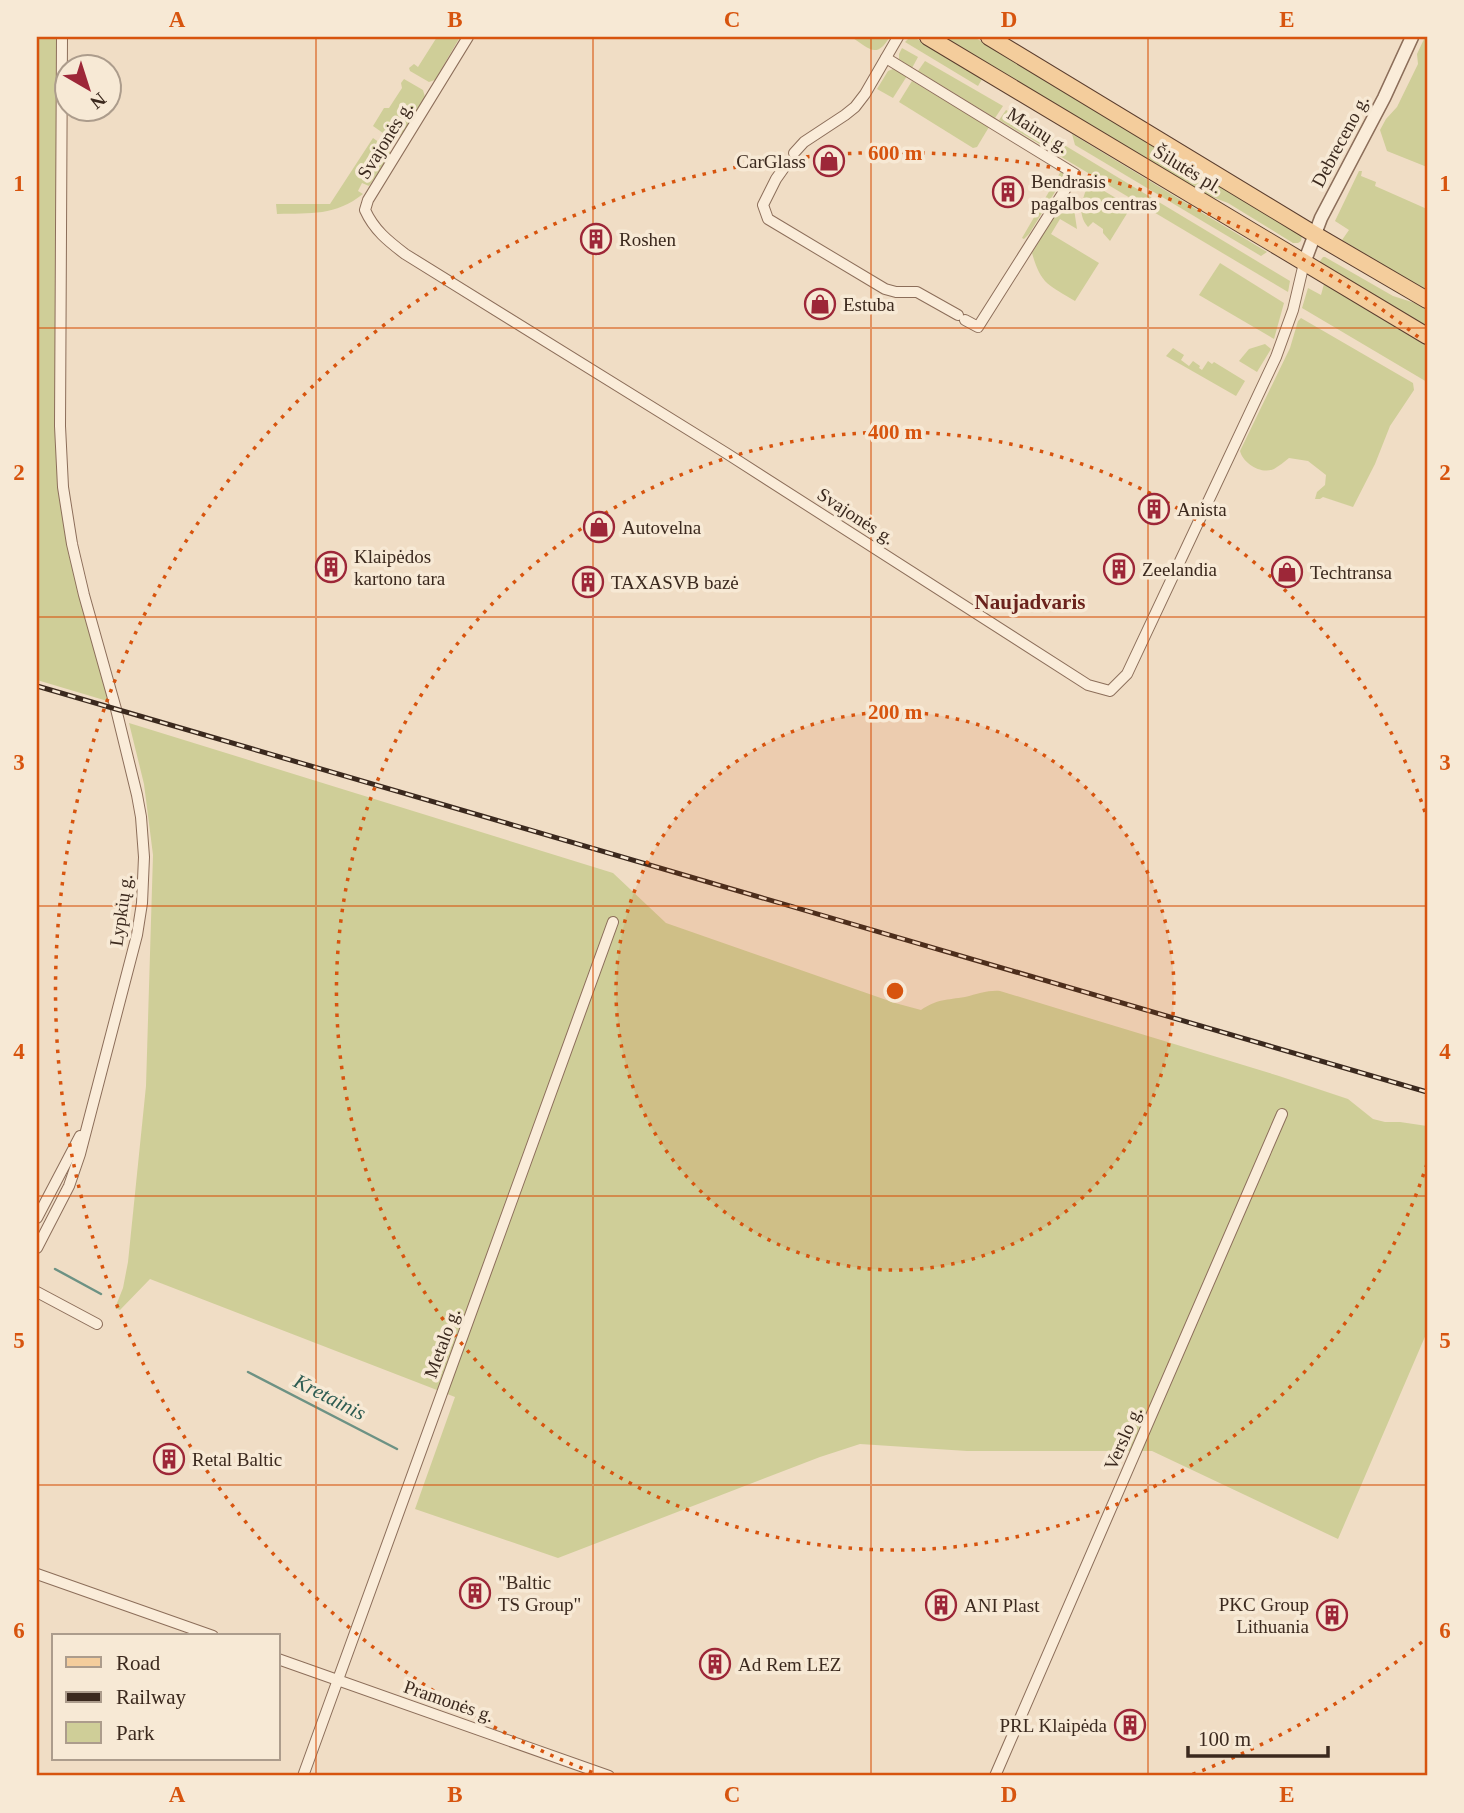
<svg xmlns="http://www.w3.org/2000/svg" width="1464" height="1813" viewBox="0 0 1464 1813" font-family="Georgia,serif">
<style>
.green{fill:#cfce98}
.lines{fill:none;stroke-linecap:round;stroke-linejoin:round}
.stream{stroke:#6d9284;stroke-width:2.5}
.minor-casing{stroke:#8c6e5a;stroke-width:12}
.tertiary-casing{stroke:#8c6e5a;stroke-width:15}
.primary-casing{stroke:#5a3d2e;stroke-width:18}
.minor{stroke:#faecd9;stroke-width:10}
.tertiary{stroke:#faecd9;stroke-width:12}
.primary{stroke:#f4cd9c;stroke-width:16}
.rail-casing{stroke:#3b291e;stroke-width:5}
.rail{stroke:#f7e9d5;stroke-width:2.5;stroke-dasharray:8;stroke-linecap:butt}
.grid{fill:none;stroke:#d7540e;stroke-width:2;stroke-opacity:0.55}
.ring{fill:none;stroke:#d7540e;stroke-width:3.5;stroke-dasharray:3.5 7}
.labels{text-anchor:middle;dominant-baseline:central;stroke-width:7;stroke-linejoin:round;paint-order:stroke}
.street-label{font-size:19px;fill:#3b291e;stroke:#f7e9d5}
.poi-label{font-size:19px;fill:#3b291e;stroke:#f7e9d5;text-anchor:start}
.neighbourhood-label{font-size:21px;font-weight:bold;fill:#6a221c;stroke:#f7e9d5}
.water-label{font-size:21px;font-style:italic;fill:#2d5c52;stroke:#f7e9d5}
.centre{fill:#d7540e;stroke:#f7e9d5;stroke-width:3.5}
.ring-label{font-size:21px;text-anchor:middle;font-weight:bold;fill:#d7540e;stroke:#f7e9d5;stroke-width:7;stroke-linejoin:round;paint-order:stroke}
.neatline{fill:none;stroke:#d7540e;stroke-width:2.5}
.grid-label{font-size:23px;text-anchor:middle;font-weight:bold;fill:#d7540e}
</style>
<rect width="100%" height="100%" fill="#f0ddc5"/>
<g class="green">
<polygon points="37,37 57,37 55,333 58,491 69,556 84,610 114,703 37,680"/>
<polygon points="437,37 460,37 435,80 429,82 410,71 409,68 414,64 418,67"/>
<path d="M851,37H887L889,38C876,60 868,47 851,37Z"/>
<polygon points="943,37 974,37 1300,232 1302,236 1301,241 1298,243 1293,243 1228,203 1207,195"/>
<polygon points="1425,37 1427,37 1427,167 1387,151 1380,130 1386,119 1397,107 1418,64 1417,54"/>
<polygon points="908,39 917,39 982,79 978,86 905,42"/>
<polygon points="902,48 918,57 912,68 899,59 899,54"/>
<polygon points="925,61 1003,106 995,118 918,71"/>
<polygon points="893,69 907,76 893,98 877,89 888,71"/>
<polygon points="404,79 423,90 425,97 404,134 390,138 373,126 384,108 389,108 402,88 401,83"/>
<polygon points="912,81 989,127 977,147 973,148 899,102"/>
<polygon points="1006,110 1290,281 1288,292 999,120"/>
<polygon points="1072,134 1267,252 1261,256 1075,145"/>
<path d="M373,138L390,150V155L369,186L362,183L358,191L363,194C335,216 311,213 277,214L276,204H330Z"/>
<polygon points="1061,171 1063,173 1063,179 1029,234 1024,239 1022,238"/>
<polygon points="1359,171 1362,171 1361,176 1376,182 1375,186 1427,209 1427,291 1342,240 1349,230 1335,221"/>
<path d="M1089,182L1131,207L1110,241L1103,233V229L1093,222L1088,227C1076,213 1083,198 1089,182Z"/>
<path d="M1067,194L1075,200L1074,209L1077,229L1060,219L1051,234L1099,263L1075,301C1049,285 1041,285 1032,253Z"/>
<polygon points="1323,257 1325,257 1393,296 1418,304 1427,310 1427,327 1322,264 1320,261"/>
<polygon points="1220,263 1284,303 1274,339 1199,295"/>
<polygon points="1324,284 1427,346 1427,382 1302,308 1308,288 1321,295"/>
<path d="M1301,318L1413,383L1414,390L1390,426L1375,464L1353,507L1323,497L1320,499H1315L1317,492L1325,485L1326,475L1308,461L1289,458C1284,462 1279,466 1274,469C1261,475 1243,463 1240,451L1290,348L1298,321Z"/>
<polygon points="1265,344 1271,349 1257,372 1239,361 1249,349"/>
<polygon points="1173,348 1184,355 1181,360 1189,366 1193,361 1200,366 1199,368 1202,370 1208,361 1212,364 1214,362 1245,381 1236,396 1166,356"/>
<path d="M129,723L613,873L666,923L895,1003L921,1010C937,999 947,1000 965,997C978,994 988,990 1000,991L1279,1076L1348,1099L1373,1119L1385,1122H1400L1427,1126V1332L1338,1539L1152,1451H967L860,1444L820,1457L558,1558L415,1509L455,1397L150,1279L120,1310L115,1308L123,1288L128,1262L146,1086L153,855L144,784Z"/>
</g>
<g class="lines">
<g class="stream">
<polyline points="55,1269 101,1294"/>
<polyline points="248,1372 397,1449"/>
</g>
<g class="minor-casing">
<g id="minor">
<path d="M468,37L368,200L365,210C374,230 388,241 405,254L726,453L1088,685L1110,691L1127,674L1276,357L1293,310L1304,263"/>
<polyline points="886,58 1075,174 978,327 965,320"/>
<polyline points="794,153 804,142 845,115 855,107 865,94 898,37"/>
<polyline points="788,162 776,179 763,205 768,219 885,289 896,292 917,292 958,315"/>
<polyline points="37,1218 80,1136"/>
<polyline points="37,1248 69,1186 80,1154 137,935 142,903 144,857 141,817 137,795 116,709 84,595 72,544 63,487 60,426 62,37"/>
<polyline points="37,1292 97,1324"/>
<polyline points="37,1574 213,1636"/>
<polyline points="278,1659 609,1776"/>
<polyline points="303,1776 613,922"/>
<polyline points="995,1776 1282,1114"/>
</g>
</g>
<g class="tertiary-casing">
<polyline id="tertiary" points="1304,263 1321,218 1384,98 1412,37"/>
</g>
<g class="primary-casing">
<g id="primary">
<polyline points="928,37 1427,336"/>
<polyline points="989,37 1314,234 1427,300"/>
</g>
</g>
<use href="#minor" class="minor"/>
<use href="#tertiary" class="tertiary"/>
<use href="#primary" class="primary"/>
<g class="rail-casing">
<polyline id="rail" points="37,686 1427,1092"/>
</g>
<use href="#rail" class="rail"/>
</g>
<path class="grid" d="M316,37V1776M593,37V1776M871,37V1776M1148,37V1776M37,328H1427M37,617H1427M37,906H1427M37,1196H1427M37,1485H1427"/>
<circle cx="895" cy="991" r="279" fill="#d7540e" fill-opacity=".12"/>
<g class="ring">
<circle cx="895" cy="991" r="279"/>
<path d="M1427 1164A559 559 0 1 1 1427 818"/>
<path d="M1422 1642A838 838 0 0 1 1188 1776M602 1776A838 838 0 1 1 1422 340"/>
</g>
<defs>
<g id="shop-ring" transform="scale(1.575)"><circle r="9.5" fill="#f7e9d5" stroke="#9d2738" stroke-width="1.5"/><path d="M-5-2.5h2.3a2.7 3.5 0 0 1 5.4 0H5L5.5 6h-11ZM-1.5-2.5h3a1.5 2.3 0 0 0-3 0Z" fill="#9d2738"/></g>
<g id="building-ring" transform="scale(1.575)"><circle r="9.5" fill="#f7e9d5" stroke="#9d2738" stroke-width="1.5"/><path d="M-4-6H4V6H1V3H-1V6H-4ZM-2.5-4.3h1.7v1.8h-1.7ZM.8-4.3h1.7v1.8H.8ZM-2.5-1h1.7V.8h-1.7ZM.8-1h1.7V.8H.8Z" fill="#9d2738"/></g>
</defs>
<g fill-rule="evenodd">
<use href="#shop-ring" x="829" y="161"/>
<use href="#building-ring" x="1008" y="192"/>
<use href="#building-ring" x="596" y="239"/>
<use href="#shop-ring" x="820" y="304"/>
<use href="#building-ring" x="1154" y="509"/>
<use href="#shop-ring" x="599" y="527"/>
<use href="#building-ring" x="331" y="567"/>
<use href="#building-ring" x="1119" y="569"/>
<use href="#shop-ring" x="1287" y="572"/>
<use href="#building-ring" x="588" y="582"/>
<use href="#building-ring" x="169" y="1459"/>
<use href="#building-ring" x="475" y="1593"/>
<use href="#building-ring" x="941" y="1605"/>
<use href="#building-ring" x="1332" y="1615"/>
<use href="#building-ring" x="715" y="1664"/>
<use href="#building-ring" x="1130" y="1725"/>
</g>
<g class="labels">
<g class="street-label">
<text transform="translate(1038 130) rotate(32)">Mainų g.</text>
<text transform="translate(385 140) rotate(-58)">Svajonės g.</text>
<text transform="translate(1340 141) rotate(-62)">Debreceno g.</text>
<text transform="translate(1188 169) rotate(31)">Šilutės pl.</text>
<text transform="translate(856 516) rotate(33)">Svajonės g.</text>
<text transform="translate(121 910) rotate(-82)">Lypkių g.</text>
<text transform="translate(442 1343) rotate(-70)">Metalo g.</text>
<text transform="translate(1123 1438) rotate(-66)">Verslo g.</text>
<text transform="translate(449 1701) rotate(19)">Pramonės g.</text>
</g>
<g class="poi-label">
<text x="806" y="161" text-anchor="end">CarGlass</text>
<text x="1031" y="181">Bendrasis<tspan x="1031" dy="22">pagalbos centras</tspan></text>
<text x="619" y="239">Roshen</text>
<text x="843" y="304">Estuba</text>
<text x="1177" y="509">Anista</text>
<text x="622" y="527">Autovelna</text>
<text x="354" y="556">Klaipėdos<tspan x="354" dy="22">kartono tara</tspan></text>
<text x="1142" y="569">Zeelandia</text>
<text x="1310" y="572">Techtransa</text>
<text x="611" y="582">TAXASVB bazė</text>
<text x="192" y="1459">Retal Baltic</text>
<text x="498" y="1582">"Baltic<tspan x="498" dy="22">TS Group"</tspan></text>
<text x="1309" y="1604" text-anchor="end">PKC Group<tspan x="1309" dy="22">Lithuania</tspan></text>
<text x="964" y="1605">ANI Plast</text>
<text x="738" y="1664">Ad Rem LEZ</text>
<text x="1107" y="1725" text-anchor="end">PRL Klaipėda</text>
</g>
<g class="neighbourhood-label">
<text x="1030" y="602">Naujadvaris</text>
</g>
<g class="water-label">
<text transform="translate(330 1397) rotate(27)">Kretainis</text>
</g>
</g>
<circle cx="895" cy="991" r="10" class="centre"/>
<g class="ring-label">
<text x="895" y="160">600 m</text>
<text x="895" y="439">400 m</text>
<text x="895" y="719">200 m</text>
</g>
<rect width="1464" height="1813" fill="none" stroke="#f7e9d5" stroke-width="77"/>
<rect x="52" y="1634" width="228" height="126" fill="#f7e9d5" stroke="#ac9c8c" stroke-width="2"/>
<rect x="66" y="1657" width="35" height="10" fill="#f4cd9c" stroke="#ac9c8c" stroke-width="2"/>
<text x="116" y="1670" font-size="21" fill="#3b291e">Road</text>
<rect x="66" y="1692" width="35" height="10" fill="#3b291e" stroke="#ac9c8c" stroke-width="2"/>
<text x="116" y="1704" font-size="21" fill="#3b291e">Railway</text>
<rect x="66" y="1722" width="35" height="21" fill="#cfce98" stroke="#ac9c8c" stroke-width="2"/>
<text x="116" y="1740" font-size="21" fill="#3b291e">Park</text>
<g transform="translate(88 88) rotate(141)"><circle r="33" fill="#f7e9d5" stroke="#ac9c8c" stroke-width="2"/>
<path d="M0-5L12 26L0 18L-12 26Z" fill="#9d2738"/>
<text y="-10" font-size="19" font-weight="bold" text-anchor="middle" fill="#3b291e">N</text>
</g>
<path d="M1188 1746v10h140v-10" fill="none" stroke="#3b291e" stroke-width="3.5"/>
<text x="1198" y="1746" font-size="21" fill="#3b291e" stroke="#f7e9d5" stroke-width="5" paint-order="stroke">100 m</text>
<rect x="38" y="38" width="1388" height="1736" class="neatline"/>
<g class="grid-label">
<text x="177" y="27">A</text>
<text x="455" y="27">B</text>
<text x="732" y="27">C</text>
<text x="1009" y="27">D</text>
<text x="1287" y="27">E</text>
<text x="19" y="191">1</text>
<text x="1445" y="191">1</text>
<text x="19" y="480">2</text>
<text x="1445" y="480">2</text>
<text x="19" y="770">3</text>
<text x="1445" y="770">3</text>
<text x="19" y="1059">4</text>
<text x="1445" y="1059">4</text>
<text x="19" y="1348">5</text>
<text x="1445" y="1348">5</text>
<text x="19" y="1638">6</text>
<text x="1445" y="1638">6</text>
<text x="177" y="1802">A</text>
<text x="455" y="1802">B</text>
<text x="732" y="1802">C</text>
<text x="1009" y="1802">D</text>
<text x="1287" y="1802">E</text>
</g>
</svg>
